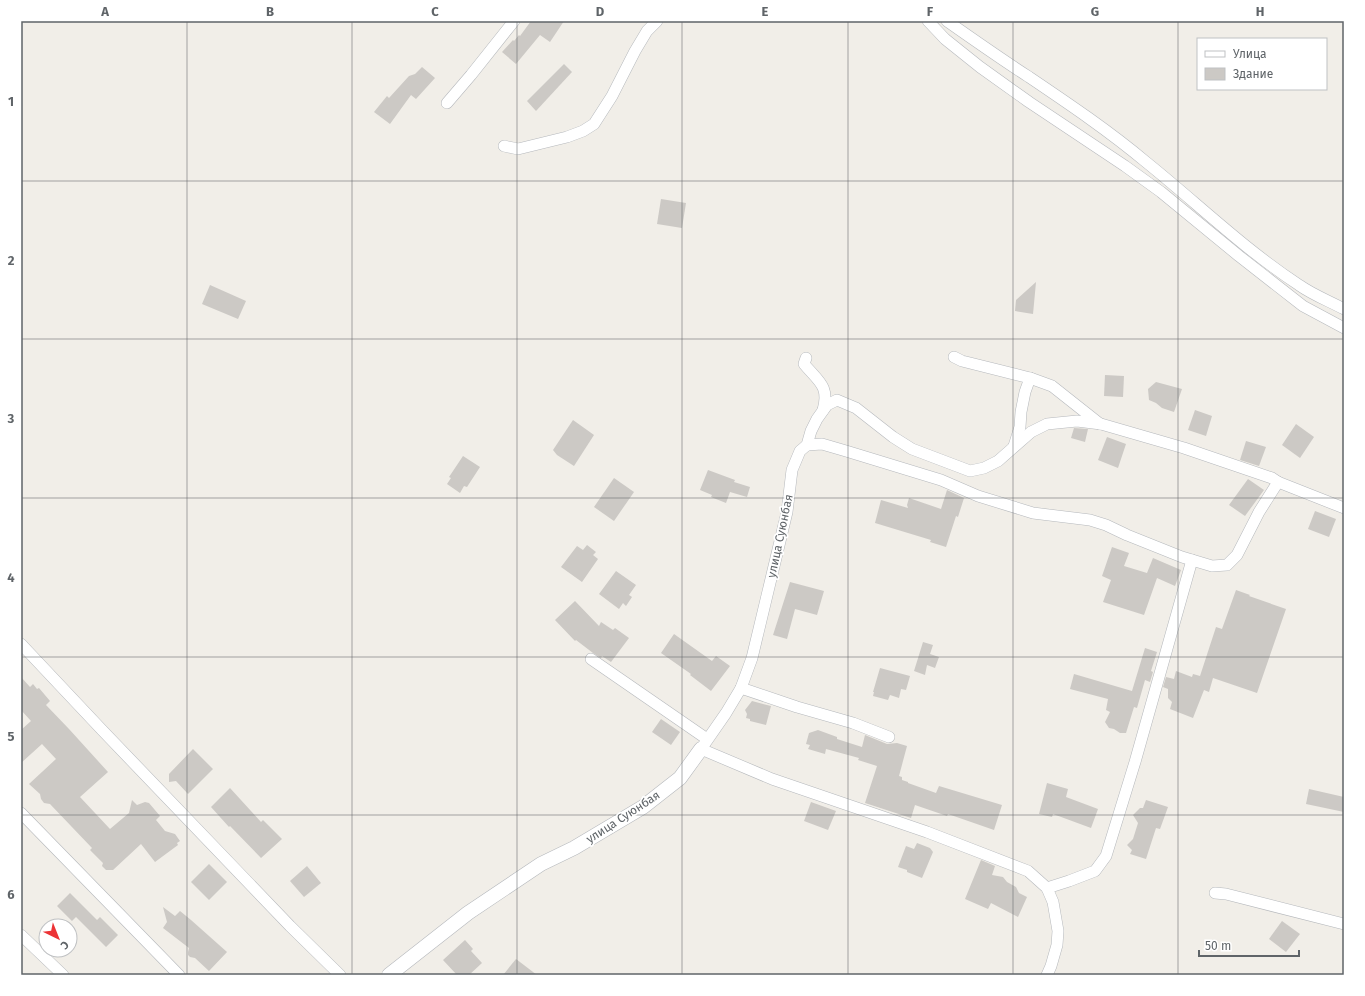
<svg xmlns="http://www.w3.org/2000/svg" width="1365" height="996" viewBox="0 0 1365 996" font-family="'Fira Sans',sans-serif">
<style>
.building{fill:#ccc9c5}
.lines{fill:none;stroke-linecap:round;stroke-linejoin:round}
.minor-casing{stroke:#b5b8bc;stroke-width:12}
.tertiary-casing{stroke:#b5b8bc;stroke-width:15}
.minor{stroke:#fff;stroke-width:11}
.tertiary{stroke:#fff;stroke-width:14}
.grid{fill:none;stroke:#5f6468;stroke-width:1;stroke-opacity:0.55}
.labels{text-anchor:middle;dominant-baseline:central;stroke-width:3.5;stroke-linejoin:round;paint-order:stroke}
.street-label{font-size:12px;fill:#5f6468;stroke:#fff}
.neatline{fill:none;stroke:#5f6468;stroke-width:1.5}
.grid-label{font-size:13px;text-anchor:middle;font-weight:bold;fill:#5f6468}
</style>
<rect width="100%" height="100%" fill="#f1eee8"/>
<g class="building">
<polygon points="531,21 564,21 550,42 540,35 516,64 502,52 513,40 514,41 519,35 520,36"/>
<polygon points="564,64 572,72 536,111 527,101"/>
<polygon points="422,67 435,78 416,99 411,95 390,124 374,112 387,96 389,98 409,76 415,74"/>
<polygon points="661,199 686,203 682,228 657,224"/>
<polygon points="1036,282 1033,314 1015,311 1016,300"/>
<polygon points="210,285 246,301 238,319 202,304"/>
<polygon points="1105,375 1124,376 1123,397 1104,396"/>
<polygon points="1156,382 1182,389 1174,412 1162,408 1156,403 1149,400 1148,389"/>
<polygon points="1195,410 1212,416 1206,436 1188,430"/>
<polygon points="573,420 594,435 574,466 557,455 553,450"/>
<polygon points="1296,424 1314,437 1300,458 1282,445"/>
<polygon points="1074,428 1088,429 1085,442 1071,438"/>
<polygon points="1107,437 1126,444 1118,468 1098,460"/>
<polygon points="1246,441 1266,447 1259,466 1240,460"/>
<polygon points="463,456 480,467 467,487 464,486 460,493 447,484 451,478 449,477"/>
<polygon points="708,470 735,480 734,482 750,487 747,497 730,492 726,503 711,497 712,495 700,490"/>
<polygon points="614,478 634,492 614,521 594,507"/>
<polygon points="1248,479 1264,490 1245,516 1229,505"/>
<polygon points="947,490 964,498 958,517 956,516 946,547 930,542 931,540 875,523 881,500 908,508 907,505 909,498 941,509"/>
<polygon points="1315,511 1336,519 1329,537 1308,529"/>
<polygon points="587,545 596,552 593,555 598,559 582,582 561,567 577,546 583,550"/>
<polygon points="1112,547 1129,553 1124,566 1147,573 1153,558 1181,570 1175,586 1157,578 1144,615 1103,602 1111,580 1102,576"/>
<polygon points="616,571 636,585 629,595 632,597 626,606 623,603 619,609 599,594"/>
<polygon points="790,582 824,591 817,615 795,609 787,639 773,635"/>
<polygon points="1236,590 1250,595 1249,596 1286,609 1257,693 1213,678 1209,692 1204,690 1193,718 1170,709 1172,702 1168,698 1168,689 1163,687 1166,677 1174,679 1176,671 1192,677 1193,674 1200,676 1216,627 1222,629"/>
<polygon points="575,601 599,626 601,622 613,630 615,628 629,638 611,662 602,656 601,658 593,653 576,640 575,641 555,620"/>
<polygon points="674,634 712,661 716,656 730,666 711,691 690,675 691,674 661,653"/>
<polygon points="923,642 933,645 930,654 939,657 935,668 927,665 925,675 914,671"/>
<polygon points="1145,648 1157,652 1151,671 1153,672 1150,682 1145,680 1137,708 1134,707 1126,733 1120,733 1114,729 1109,728 1105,722 1110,712 1106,710 1108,699 1070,689 1074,674 1132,691"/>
<polygon points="880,668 910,676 906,690 901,689 899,698 890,695 888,700 873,696 874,692 873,692"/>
<polygon points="21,677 30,687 33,684 37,689 39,688 50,701 46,705 69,729 108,772 80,797 110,829 129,813 132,800 137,805 145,802 149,803 160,816 156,820 165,831 175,834 180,841 177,843 178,845 155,862 141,844 113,870 106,870 102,866 103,863 90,850 92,848 50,804 44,803 41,799 40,794 29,784 56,759 42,744 21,763 21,730 31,721 21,710"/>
<polygon points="752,701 771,706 766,725 750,721 750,719 746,718 747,714 745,710"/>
<polygon points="661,719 680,732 671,745 652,732"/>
<polygon points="818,730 837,737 837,739 862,747 865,735 887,744 897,743 907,746 899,776 902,777 902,780 908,782 908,783 936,793 939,786 1002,805 994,830 948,814 947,816 915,805 911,818 865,803 877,766 858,760 859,758 826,749 825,754 808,749 810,745 806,744 809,733"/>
<polygon points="193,749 213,769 188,794 176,781 169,782 169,774"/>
<polygon points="1047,783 1068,789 1066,797 1098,809 1091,828 1053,814 1052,817 1039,814"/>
<polygon points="230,788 261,822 263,820 282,839 261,858 230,826 229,827 211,807"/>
<polygon points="1309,789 1344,797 1344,812 1306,804"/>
<polygon points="1146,800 1168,807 1160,829 1156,828 1146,859 1130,854 1132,850 1127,845 1133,839 1138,823 1133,815 1140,808 1143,808"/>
<polygon points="811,802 836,811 828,830 804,821"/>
<polygon points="917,843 930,848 933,852 922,878 907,872 907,870 898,867 906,846 914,849"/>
<polygon points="981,860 995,866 992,875 1003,877 1007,882 1016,887 1019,893 1027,897 1018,917 991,903 988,909 965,899"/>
<polygon points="209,864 227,882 209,900 191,882"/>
<polygon points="307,866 321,883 304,897 290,881"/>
<polygon points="70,893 97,920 100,917 118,935 106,947 76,917 72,921 57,906"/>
<polygon points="163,907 175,916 180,911 191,920 227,952 209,971 195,958 190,957 188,955 188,952 189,948 163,928 167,922"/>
<polygon points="1282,921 1300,934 1286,952 1269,939"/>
<polygon points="465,940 473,949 471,951 482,963 469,975 457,975 443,960"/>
<polygon points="516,959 537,975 503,975"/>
</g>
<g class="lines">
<g class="minor-casing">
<g id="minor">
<polyline points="928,21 945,39 980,67 1029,102 1125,166 1161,192 1239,256 1303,306 1344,328"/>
<path d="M947,21C974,40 1001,59 1029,77C1069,104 1109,131 1146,162C1197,203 1244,249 1299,285C1313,295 1329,301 1344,309"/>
<polyline points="447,103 471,75 514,21"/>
<polyline points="504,146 518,149 567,137 583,131 594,124 612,96 635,51 647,31 657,21"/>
<polyline points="954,357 962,361 1030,378 1052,386 1100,424"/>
<path d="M806,358L804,364C818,381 830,386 823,410"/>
<polyline points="807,445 822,444 846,451 941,480 978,496 1033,513 1090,520 1106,525 1127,535 1182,557 1212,566 1227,565 1237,555 1259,512 1278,482 1344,508"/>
<polyline points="1014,446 1020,427 1021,412 1025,392 1030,378"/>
<polyline points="21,644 102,730 290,926 340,975"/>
<polyline points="591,659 707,739"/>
<polyline points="741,688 797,707 853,723 889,737"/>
<polyline points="21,813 179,975"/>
<polyline points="1047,888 1069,881 1095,871 1106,856 1135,762 1192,560"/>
<polyline points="1215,893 1226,894 1344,924"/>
<polyline points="21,935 63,975"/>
<polyline points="1047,975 1051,966 1057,945 1058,931 1053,902 1047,888 1028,871 927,832 772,779 701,749 726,713 741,688 752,658 787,512 792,470 800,451 807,445 811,431 817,419 827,405 837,400 856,408 893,437 912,449 970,471 984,468 998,461 1031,432 1047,424 1077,421 1101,424 1184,448 1272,478 1278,482"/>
</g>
</g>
<g class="tertiary-casing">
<polyline id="tertiary" points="389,975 468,913 541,864 574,848 643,807 680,778 701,749"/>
</g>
<use href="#minor" class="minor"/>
<use href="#tertiary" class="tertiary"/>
</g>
<path class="grid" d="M187,21V975M352,21V975M517,21V975M682,21V975M848,21V975M1013,21V975M1178,21V975M21,181H1344M21,339H1344M21,498H1344M21,657H1344M21,815H1344"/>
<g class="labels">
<g class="street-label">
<text transform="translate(780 536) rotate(-78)">улица Суюнбая</text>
<text transform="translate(623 817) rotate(-33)">улица Суюнбая</text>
</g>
</g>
<rect width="1365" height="996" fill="none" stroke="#ffffff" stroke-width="44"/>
<rect x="1197" y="38" width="130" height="52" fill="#ffffff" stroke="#bfc1c3"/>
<rect x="1205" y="51" width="20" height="6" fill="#ffffff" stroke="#bfc1c3"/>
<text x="1233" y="58" font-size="12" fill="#5f6468">Улица</text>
<rect x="1205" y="68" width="20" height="12" fill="#ccc9c5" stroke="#bfc1c3"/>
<text x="1233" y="78" font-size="12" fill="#5f6468">Здание</text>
<g transform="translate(58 938) rotate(137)"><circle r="19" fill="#ffffff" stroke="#bfc1c3"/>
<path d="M0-3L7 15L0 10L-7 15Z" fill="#ec3336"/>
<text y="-6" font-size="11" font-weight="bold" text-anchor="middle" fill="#5f6468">С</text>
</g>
<path d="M1199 950v6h100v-6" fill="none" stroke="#5f6468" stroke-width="2"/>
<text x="1205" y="950" font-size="12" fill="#5f6468" stroke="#ffffff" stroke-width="3" paint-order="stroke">50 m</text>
<rect x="22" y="22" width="1321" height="952" class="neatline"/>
<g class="grid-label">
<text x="105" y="16">A</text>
<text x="270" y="16">B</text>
<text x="435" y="16">C</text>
<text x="600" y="16">D</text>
<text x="765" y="16">E</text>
<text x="930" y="16">F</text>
<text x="1095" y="16">G</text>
<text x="1260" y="16">H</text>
<text x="11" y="106">1</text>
<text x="11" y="265">2</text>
<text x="11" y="423">3</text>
<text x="11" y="582">4</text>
<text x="11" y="741">5</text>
<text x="11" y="899">6</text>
</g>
</svg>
